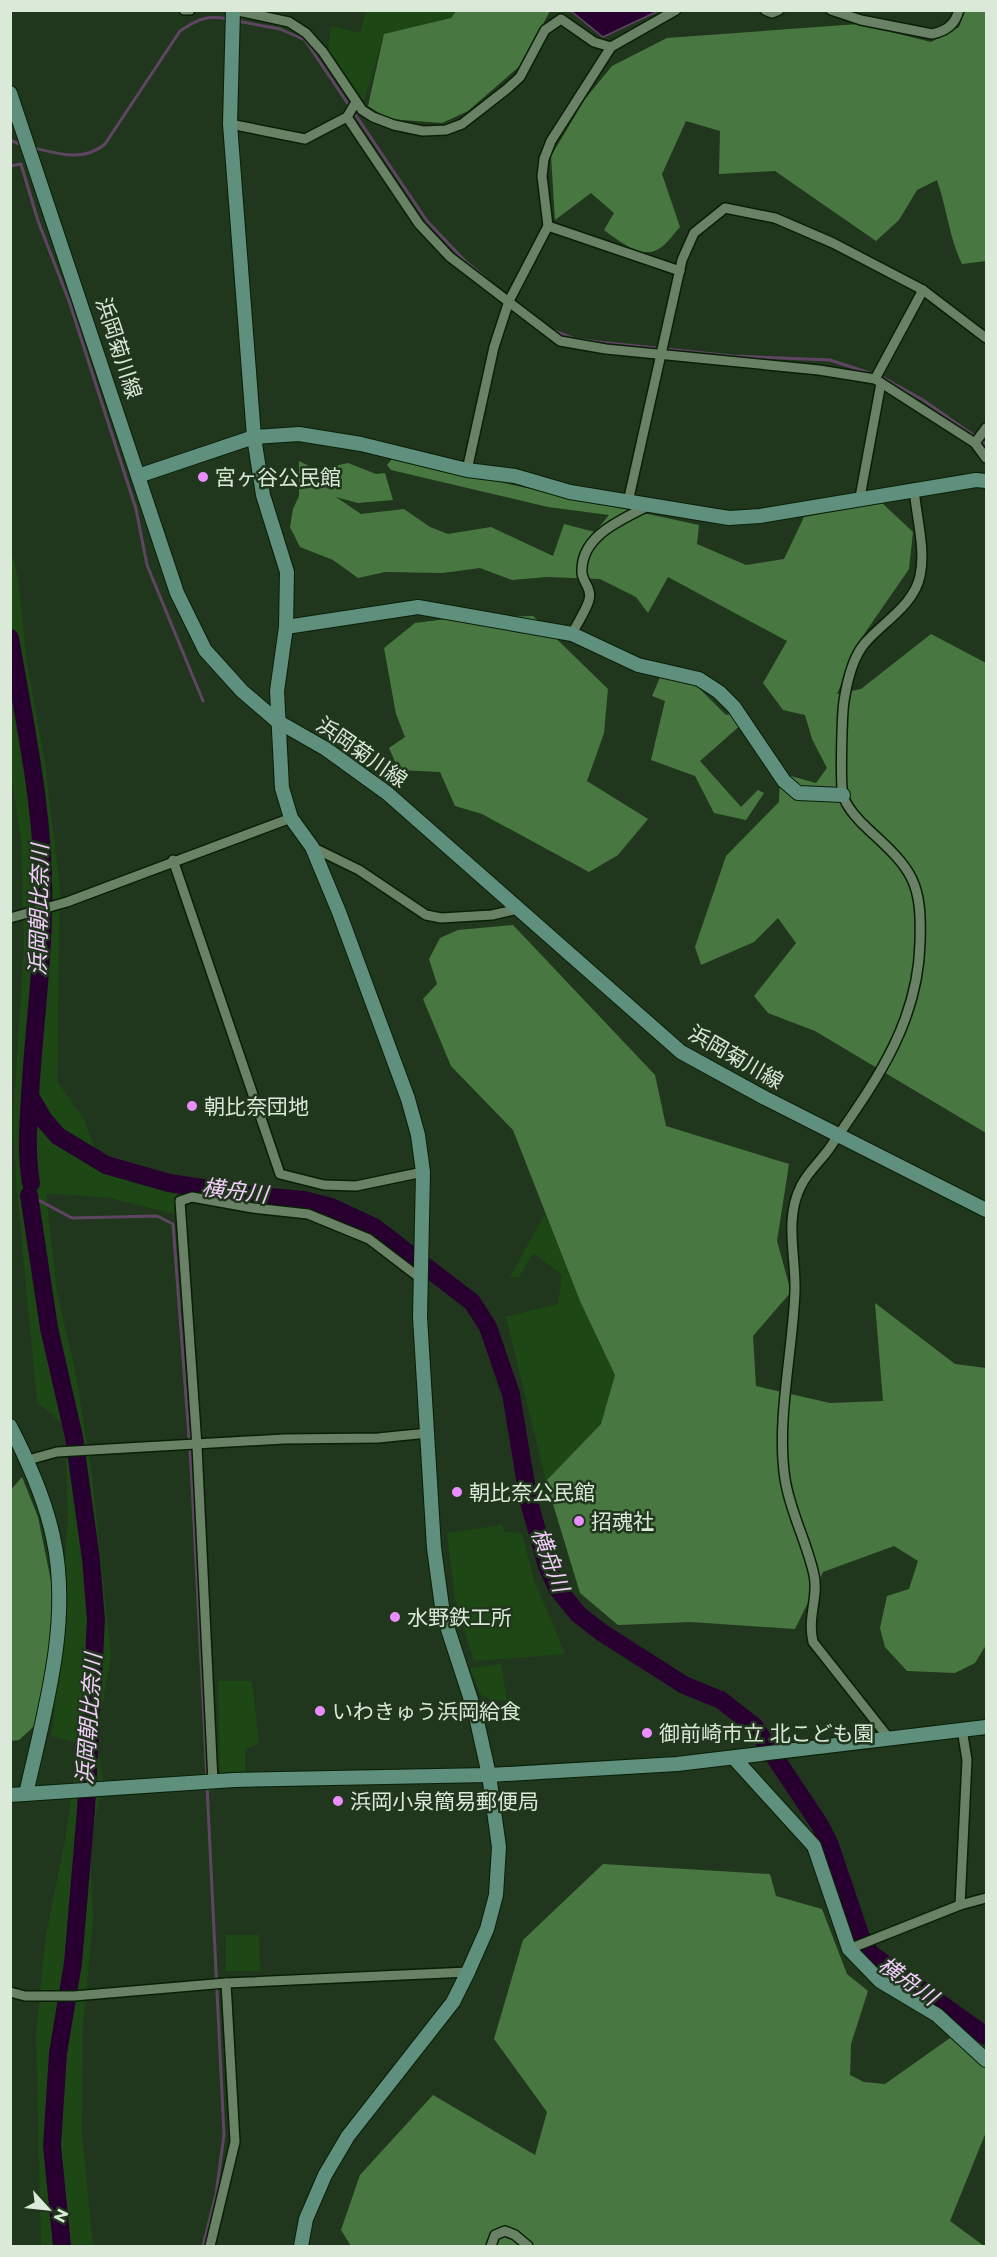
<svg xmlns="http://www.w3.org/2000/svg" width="997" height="2257" viewBox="0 0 997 2257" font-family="Montserrat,'Noto Sans JP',sans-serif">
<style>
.green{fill:#1e4716}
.forest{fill:#497741}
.water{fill:#280030;stroke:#5e4662;stroke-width:1.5}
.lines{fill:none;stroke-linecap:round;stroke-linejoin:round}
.stream{stroke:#5e4662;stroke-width:3}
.river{stroke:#280030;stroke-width:18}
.street-casing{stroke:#091e06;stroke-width:12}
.secondary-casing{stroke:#091e06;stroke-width:16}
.street{stroke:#698164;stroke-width:9}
.secondary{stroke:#5f8f7d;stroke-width:14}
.poi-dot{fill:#ea8dfd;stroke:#21371d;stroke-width:2}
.labels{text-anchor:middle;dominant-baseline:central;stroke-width:5;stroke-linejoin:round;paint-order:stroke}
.street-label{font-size:21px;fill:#dbe9d8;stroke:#21371d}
.poi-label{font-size:21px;fill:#dbe9d8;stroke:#21371d;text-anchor:start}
.water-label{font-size:22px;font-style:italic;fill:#f5cefd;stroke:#21371d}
</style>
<rect width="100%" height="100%" fill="#21371d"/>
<g class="green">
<polygon points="366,11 456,11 451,18 384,34 364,101 328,48 331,26 360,33"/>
<polygon points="10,545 18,578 27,663 45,763 60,887 57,1081 85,1121 97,1157 177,1189 175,1214 111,1198 46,1193 57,1292 75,1371 91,1466 111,1656 96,1741 103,1781 90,1845 93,1920 83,2027 82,2133 93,2246 41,2246 36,2034 46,1935 66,1836 78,1743 51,1736 54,1718 68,1519 65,1426 37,1402 16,1182 13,1120 24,944 21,839 10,768"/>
<polygon points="545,1214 580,1301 615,1375 601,1424 546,1481 506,1317 558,1304 562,1275 533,1253 519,1277 510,1277"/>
<polygon points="502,1525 505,1532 522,1534 534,1580 565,1654 474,1661 455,1599 447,1533"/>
<path d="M501,1664L507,1700C479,1703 480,1691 470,1668Z"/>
<polygon points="218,1681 252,1681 259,1744 245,1749 245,1775 220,1776"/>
<polygon points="226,1935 259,1935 260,1971 226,1971"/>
</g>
<g class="forest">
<polygon points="456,11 550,11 521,65 468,111 442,123 389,119 368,106 384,34 451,18"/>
<path d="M965,11H986V261L962,264C949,237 947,209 937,180L917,190L899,220L876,241L775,171L719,174L720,131L686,121L662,174L680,227C674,233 668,243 660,248C643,261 618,240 604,230L614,213L591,193L555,220L551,156L585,99L612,66L667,38L859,24L931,42L959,27Z"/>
<polygon points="392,459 699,525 697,544 746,565 784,559 804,517 882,503 913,532 909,569 860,640 837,694 861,689 931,634 986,663 986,1133 815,1031 768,1013 754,996 796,943 778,918 754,942 701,965 695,947 726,856 779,802 780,773 816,783 827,768 812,739 805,715 783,710 763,683 787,641 668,577 648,613 636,597 600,579 547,577 512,580 480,568 443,573 385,572 358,578 333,560 300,547 290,527 293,509 299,496 299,461 317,470 348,463 376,474 385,473 393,500 358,503 336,497 361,514 404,509 430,527 448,534 491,527 553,556 564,524 595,532 609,515 548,507 391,470 387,465"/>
<polygon points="533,616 608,689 604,733 587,781 648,819 618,855 589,872 482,814 455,806 440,772 399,770 389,748 405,737 396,714 384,648 415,623 454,618"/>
<polygon points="661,675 698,687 726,715 737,713 743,723 700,761 741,807 758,790 764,793 746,820 714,813 695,776 651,760 665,701 652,696"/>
<polygon points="513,925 655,1075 666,1126 789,1164 777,1241 791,1292 753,1336 756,1386 830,1403 883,1401 875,1303 955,1364 986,1368 986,1645 975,1663 955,1673 907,1671 885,1647 880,1628 887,1596 909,1589 918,1561 894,1546 823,1572 795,1629 691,1622 618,1625 580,1593 546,1481 601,1424 615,1375 580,1301 513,1130 451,1066 423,999 437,984 429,959 440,938 458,930"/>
<polygon points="22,1477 38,1517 52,1586 51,1644 43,1718 19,1740 11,1741 10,1491"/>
<polygon points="603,1864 770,1874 776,1896 822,1909 847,1974 868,1991 851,2044 850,2075 864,2082 885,2084 950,2038 986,2067 986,2132 950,2221 984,2246 351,2246 341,2230 360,2175 433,2095 535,2155 547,2112 494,2039 523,1940"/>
</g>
<polygon class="water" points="571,11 658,11 603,37"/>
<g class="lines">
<g class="stream">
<polyline points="237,21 280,29 305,40 427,221 465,261 497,288"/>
<polyline points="10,140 22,145"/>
<path d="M34,148C59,154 84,162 105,144L180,31C198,19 207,15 228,19"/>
<polyline points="10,166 21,164 38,221 69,301 136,509 147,565 203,701"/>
<polyline points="552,330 575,339 598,342 733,356 830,360 882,377 923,400 986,444"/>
<polyline points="31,1183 29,1195 72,1218 157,1216 173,1224 191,1464 207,1779"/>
<polyline points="203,2246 216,2194 224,2135 207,1786"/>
</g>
<g class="river">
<path d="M10,638C26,730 46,820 43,914C42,975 33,1036 30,1097C28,1126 26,1154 31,1183"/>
<polyline points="30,1096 44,1120 58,1136 106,1165 169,1183 249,1195 304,1200 331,1207 374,1227 472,1302 488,1327 511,1394 529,1502 547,1566 557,1588 578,1614 601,1632 684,1685 721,1700 754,1726 820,1825 830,1845 861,1937 871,1954 986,2036"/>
<polyline points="29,1195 49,1328 74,1437 91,1559 96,1620 86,1810 73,1963 58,2053 52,2146 62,2246"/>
</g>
<g class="street-casing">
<g id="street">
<polyline points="184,10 190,10"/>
<polyline points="234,10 289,22 306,33 323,52 362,110 373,117 394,125 423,131 446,130 462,124 508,88 520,77 545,30 561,19 594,42 611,47"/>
<polyline points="765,10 772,13 779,10"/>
<path d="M831,10L861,20L932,34C946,31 955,25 959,10"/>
<polyline points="347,117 419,224 450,257 560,341 606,349 819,370 875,379 975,443 986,458"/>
<polyline points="230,124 305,139 347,117 356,102"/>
<polyline points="548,226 680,271"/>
<polyline points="875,379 923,290"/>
<polyline points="975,443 986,428"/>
<polyline points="467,470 494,347 509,301 548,226 542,176 544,159 551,141 611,47 676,10"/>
<polyline points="860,497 881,383"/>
<polyline points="628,502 682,260 694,233 725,208 775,218 833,243 923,290 986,338"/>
<path d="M572,634C577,623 586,611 589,600C592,588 583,583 582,573C580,536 621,520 648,506"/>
<polyline points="312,847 359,870 426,915 441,918 492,915 518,909"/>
<polyline points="173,860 280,1174 324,1185 356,1186 423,1172"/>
<polyline points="10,918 67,902 291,818"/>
<polyline points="28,1460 57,1452 284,1439 378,1438 428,1433"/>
<path d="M888,1737L813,1642C807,1616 819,1597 814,1575C807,1542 790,1512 785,1479C776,1421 793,1350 795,1291C796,1256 784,1219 801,1186C808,1171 822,1160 831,1146C875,1082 918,1024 920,943C922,882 913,870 869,830C860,822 846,807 843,795C840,784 842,714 844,701C847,682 852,658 865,643C883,622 914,605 920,576C926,549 916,516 914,488"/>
<polyline points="213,1782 197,1446 180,1201 192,1197 253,1208 308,1214 369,1239 420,1278"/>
<polyline points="960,1905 967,1760 962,1729"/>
<polyline points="849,1949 960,1905 986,1898"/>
<polyline points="10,1992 25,1996 74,1996 226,1983 468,1972"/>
<polyline points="210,2246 235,2142 226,1983"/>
<polyline points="491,2246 495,2235 505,2231 515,2235 528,2246"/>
</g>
</g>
<g class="secondary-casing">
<g id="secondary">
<polyline points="233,10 230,124 254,437 263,495 287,572 286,627 277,691 282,788 291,818 312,847 339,912 408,1099 418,1135 423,1172 420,1317 434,1548 443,1614 475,1712 489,1775 499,1847 496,1895 487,1929 468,1972 453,2002 348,2136 325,2175 306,2219 301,2246"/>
<polyline points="10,93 177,593 205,650 242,691 277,721 326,749 387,793 681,1052 765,1098 986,1210"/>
<polyline points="138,476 254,437 299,434 361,444 467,470 515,476 570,492 729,518 760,516 976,480 986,481"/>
<polyline points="286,627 418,607 572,634 638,665 699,679 719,692 734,707 784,781 798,793 843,795"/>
<path d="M10,1426C28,1461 45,1499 53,1537C72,1621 44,1713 26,1794"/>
<polyline points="734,1758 814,1846 849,1949 880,1981 937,2015 986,2060"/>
<polyline points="10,1795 234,1780 489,1775 677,1764 986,1727"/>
</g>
</g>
<use href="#street" class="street"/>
<use href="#secondary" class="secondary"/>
</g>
<g class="poi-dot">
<circle cx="203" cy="477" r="6"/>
<circle cx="192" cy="1106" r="6"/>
<circle cx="457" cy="1492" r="6"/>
<circle cx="579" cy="1521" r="6"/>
<circle cx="395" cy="1617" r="6"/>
<circle cx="320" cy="1711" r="6"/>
<circle cx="647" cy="1733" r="6"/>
<circle cx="338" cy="1801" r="6"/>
</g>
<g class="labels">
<g class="street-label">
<text transform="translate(119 348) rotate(72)">浜岡菊川線</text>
<text transform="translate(362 752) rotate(35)">浜岡菊川線</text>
<text transform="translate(736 1057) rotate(30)">浜岡菊川線</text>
</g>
<g class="poi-label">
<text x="215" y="477">宮ヶ谷公民館</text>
<text x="204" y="1106">朝比奈団地</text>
<text x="469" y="1492">朝比奈公民館</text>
<text x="591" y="1521">招魂社</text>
<text x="407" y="1617">水野鉄工所</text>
<text x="332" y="1711">いわきゅう浜岡給食</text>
<text x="659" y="1733">御前崎市立 北こども園</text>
<text x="350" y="1801">浜岡小泉簡易郵便局</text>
</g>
<g class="water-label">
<text transform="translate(39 910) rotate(-89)">浜岡朝比奈川</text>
<text transform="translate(235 1191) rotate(7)">横舟川</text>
<text transform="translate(550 1560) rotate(69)">横舟川</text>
<text transform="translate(89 1719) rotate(-86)">浜岡朝比奈川</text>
<text transform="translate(908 1981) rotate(35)">横舟川</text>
</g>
</g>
<rect width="997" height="2257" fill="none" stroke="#dbe9d8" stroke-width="24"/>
<g transform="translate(48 2209) rotate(117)" stroke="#21371d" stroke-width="4.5" paint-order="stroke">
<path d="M0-4.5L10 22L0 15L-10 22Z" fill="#dbe9d8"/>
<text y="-9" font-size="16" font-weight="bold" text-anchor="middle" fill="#dbe9d8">N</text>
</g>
</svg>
